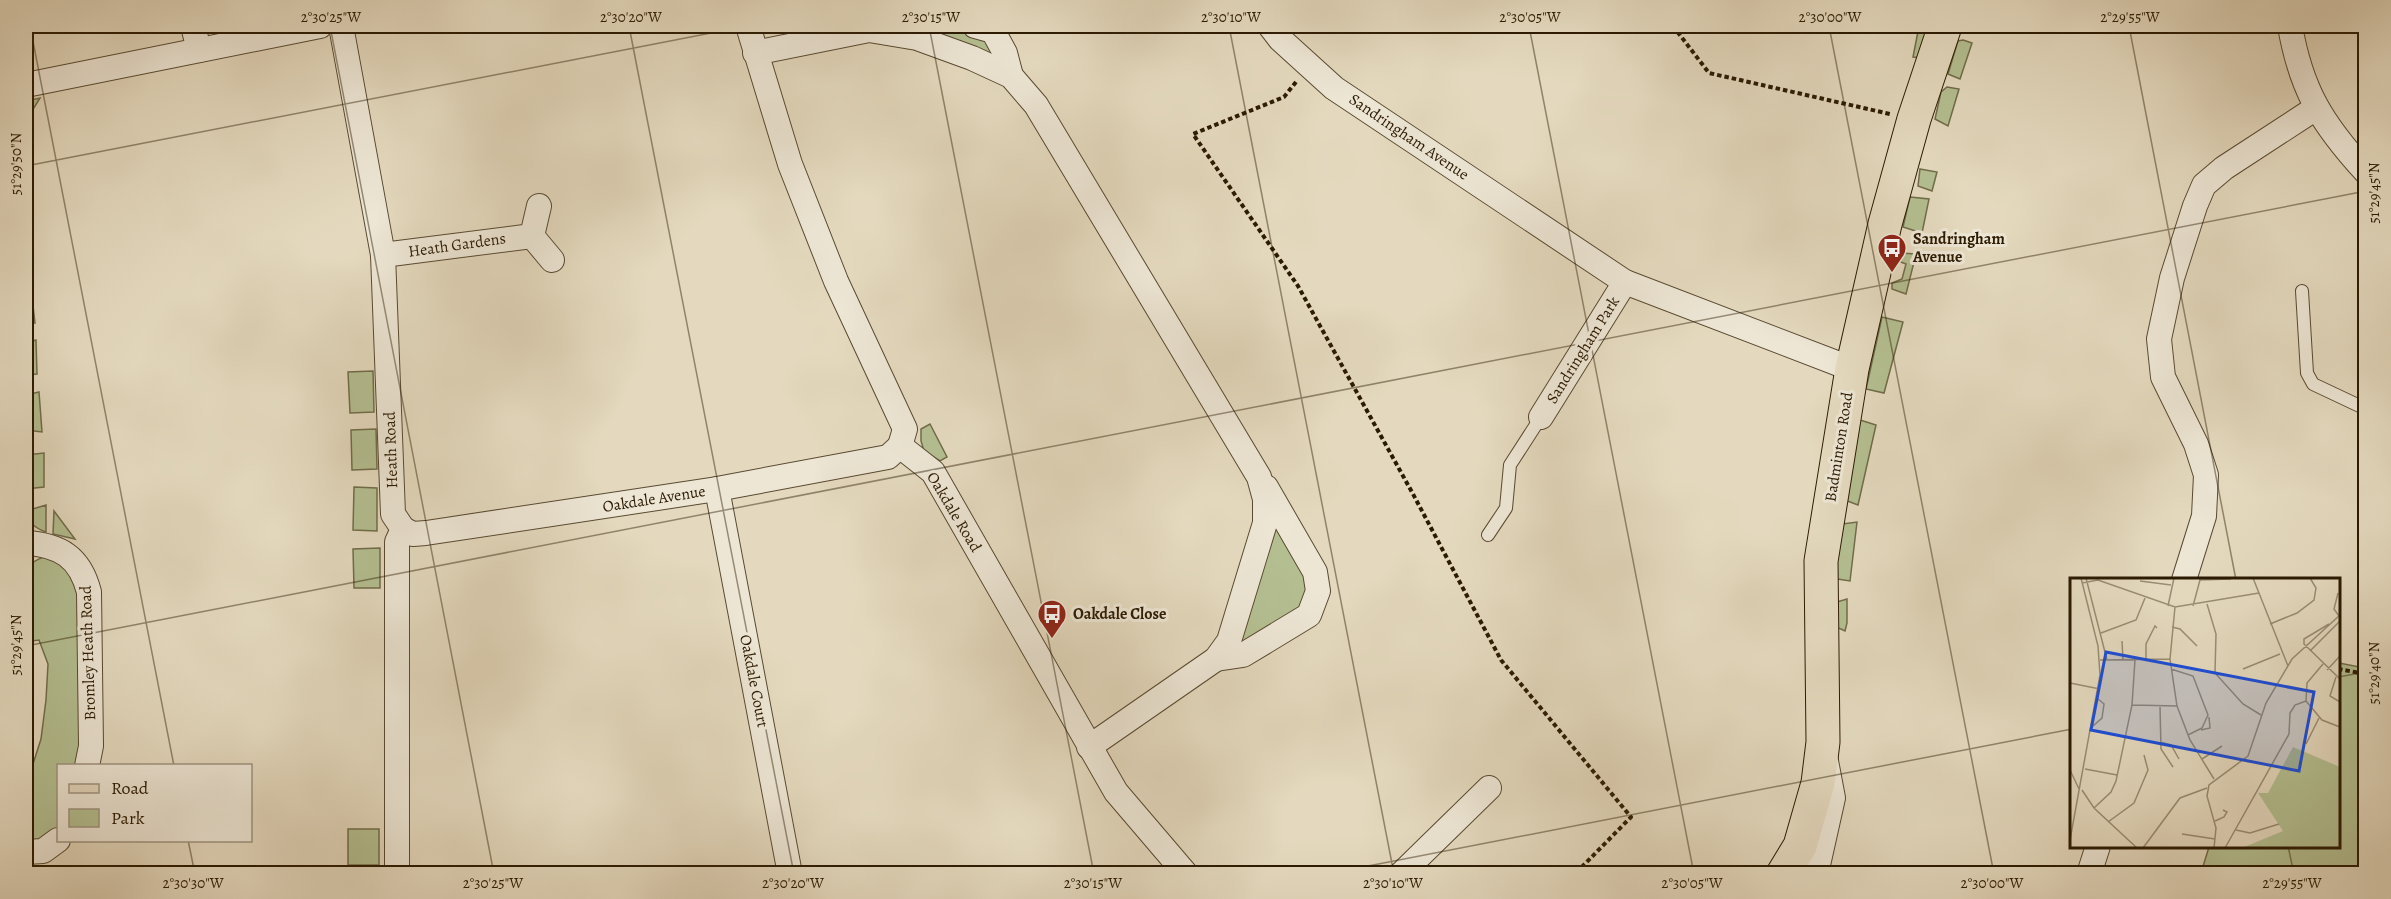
<svg xmlns="http://www.w3.org/2000/svg" width="2391" height="899" viewBox="0 0 2391 899" font-family="Alegreya,serif">
<style>
.green{fill:#b4bf91;stroke:#706c4a;stroke-width:1.5}
.lines{fill:none;stroke-linecap:round;stroke-linejoin:round}
.lane-casing{stroke:#594a31;stroke-width:14}
.street-casing{stroke:#594a31;stroke-width:26}
.primary-casing{stroke:#2b1a02;stroke-width:35}
.path{stroke:#2b1a02;stroke-width:4;stroke-dasharray:4.5 3;stroke-linecap:butt}
.lane{stroke:#ede6d5;stroke-width:12}
.street{stroke:#ede6d5;stroke-width:24}
.primary{stroke:#e4d9be;stroke-width:33}
.ticks{fill:none;stroke:#2b1a02;stroke-width:1.5;stroke-opacity:0.45}
.labels{text-anchor:middle;dominant-baseline:central;stroke-width:6;stroke-linejoin:round;paint-order:stroke}
.street-label{font-size:16px;fill:#2b1a02;stroke:#ede6d5}
.poi-label{font-size:16px;font-weight:bold;fill:#2b1a02;stroke:#ede6d5;text-anchor:start}
.inset-road{fill:none;stroke:#9a8d73;stroke-width:1.5}
.view{fill:#1d4ed8;fill-opacity:0.15;stroke:#1d4ed8;stroke-width:3}
.inset-edge{fill:none;stroke:#2b1a02;stroke-width:3}
.neatline{fill:none;stroke:#2b1a02;stroke-width:2}
.ticks-label{font-size:15px;text-anchor:middle;fill:#2b1a02}
</style>
<rect width="100%" height="100%" fill="#e4d9be"/>
<filter id="stains"><feTurbulence type="fractalNoise" baseFrequency=".00333" numOctaves="4"/><feColorMatrix values="0 0 0 0 .2 0 0 0 0 .09 0 0 0 0 .02 0 0 0 .5 -.17"/></filter>
<radialGradient id="worn" r=".72"><stop offset=".6" stop-color="#630" stop-opacity="0"/><stop offset="1" stop-color="#630" stop-opacity=".3"/></radialGradient>
<g class="green">
<polygon points="905,26 953,26 986,36 992,49 990,54"/>
<polygon points="1919,26 1931,27 1922,58 1913,57"/>
<polygon points="1963,40 1972,43 1960,79 1948,74 1958,41"/>
<polygon points="1947,87 1959,89 1948,126 1935,119 1941,92"/>
<polygon points="40,98 30,114 28,131 26,131 26,101"/>
<polygon points="1920,169 1937,172 1932,191 1918,186"/>
<polygon points="1910,197 1929,199 1922,233 1903,227"/>
<polygon points="1900,253 1916,254 1906,294 1892,289 1892,283 1902,279 1906,264 1898,261"/>
<polygon points="31,289 35,323 26,323 26,290"/>
<polygon points="1882,317 1903,322 1884,393 1866,389"/>
<polygon points="36,340 37,374 26,375 26,343"/>
<polygon points="373,371 374,412 350,413 348,372"/>
<polygon points="39,392 42,432 26,430 26,395"/>
<polygon points="1857,419 1876,425 1858,505 1842,499"/>
<polygon points="930,424 947,457 940,461 924,451 921,441 921,429"/>
<polygon points="376,429 377,469 352,470 351,430"/>
<polygon points="44,453 44,487 26,489 26,455"/>
<polygon points="354,487 377,488 377,531 353,530"/>
<path d="M46,505V532C35,528 28,523 26,511Z"/>
<polygon points="54,511 75,539 53,534"/>
<polygon points="1857,522 1850,581 1831,578 1835,525"/>
<polygon points="1275,526 1311,581 1301,614 1236,646"/>
<polygon points="380,548 380,588 354,588 353,549"/>
<path d="M46,556L62,560L77,579L82,765L58,766V831L57,835L31,842L26,835V786L41,739L46,700L48,664L39,640L32,641C28,625 18,579 30,565C33,561 41,558 46,556Z"/>
<polygon points="1847,599 1847,623 1845,631 1834,626 1830,604"/>
<polygon points="2339,663 2365,668 2365,873 2201,873 2209,847 2338,846"/>
<rect x="348" y="829" width="31" height="36"/>
</g>
<g class="lines">
<g class="lane-casing">
<g id="lane">
<polyline points="2302,291 2307,373 2313,384 2366,409"/>
<polyline points="1488,535 1506,508 1510,465 1541,417"/>
</g>
</g>
<g class="street-casing">
<g id="street">
<polyline points="193,26 199,50"/>
<polyline points="341,26 383,255 393,514 403,529 397,542 397,874"/>
<polyline points="748,26 790,164 836,281 905,429 900,446"/>
<polyline points="975,26 993,31 1005,53 1011,76"/>
<polyline points="1270,26 1280,39 1334,88 1625,282 1852,369"/>
<path d="M2290,26C2301,90 2322,124 2366,172"/>
<polyline points="755,53 869,30 917,38 972,58 1011,76 1036,105 1259,477 1265,499 1265,523 1229,641 1216,659 1089,747"/>
<polyline points="26,85 320,26"/>
<polyline points="532,236 552,260"/>
<polyline points="383,255 532,236 539,206"/>
<polyline points="1541,417 1625,282"/>
<polyline points="900,446 933,472 1116,792 1186,874"/>
<polyline points="717,489 790,874"/>
<polyline points="403,529 413,534 426,533 717,489 888,457 900,446"/>
<path d="M26,543C60,545 80,557 89,592L91,746L87,766"/>
<polyline points="2184,580 2204,516 2206,475 2196,444 2163,377 2159,339 2172,278 2195,206 2204,185 2224,168 2316,108"/>
<polyline points="1216,659 1243,655 1309,615 1318,591 1315,572 1266,487"/>
<polyline points="26,852 43,851 58,840"/>
<polyline points="1401,874 1489,788"/>
<polyline points="1816,874 1833,798 1826,761"/>
<polyline points="2089,874 2098,846"/>
</g>
</g>
<g class="primary-casing">
<polyline id="primary" points="1783,874 1800,846 1818,783 1823,742 1821,561 1852,369 1885,224 1914,119 1945,26"/>
</g>
<g class="path">
<polyline points="1673,26 1709,73 1890,114"/>
<polyline points="1296,82 1284,97 1193,134 1298,286 1413,494 1501,660 1631,817 1575,874"/>
<polyline points="2338,669 2366,674"/>
<polyline points="1582,866 1589,874"/>
</g>
<use href="#lane" class="lane"/>
<use href="#street" class="street"/>
<use href="#primary" class="primary"/>
</g>
<path class="ticks" d="M30,26L174,766M330,26L494,874M629,26L794,874M929,26L1094,874M1229,26L1394,874M1529,26L1694,874M1829,26L1994,874M2129,26L2236,580M26,166L747,26M26,646L2366,191M2338,677L2366,672M188,840L195,874M2288,846L2294,874M1327,874L2072,729"/>
<defs>
<g id="bus-pin" transform="scale(1.5)"><path d="M0 17L-7.5 6A9.5 9.5 0 1 1 7.5 6Z" fill="#8f2418" stroke="#ede6d5"/><path d="M-5-6H5V4H4V6H2V4H-2V6H-4V4H-5ZM-3.5-4V0h7V-4ZM-3.5 1.2v1.5H-2V1.2ZM2 1.2v1.5H3.5V1.2Z" fill="#fff"/></g>
</defs>
<g fill-rule="evenodd">
<use href="#bus-pin" x="1892" y="248"/>
<use href="#bus-pin" x="1052" y="614"/>
</g>
<g class="labels">
<g class="street-label">
<text transform="translate(1409 137) rotate(34)">Sandringham Avenue</text>
<text transform="translate(457 245) rotate(-8)">Heath Gardens</text>
<text transform="translate(1583 350) rotate(-58)">Sandringham Park</text>
<text transform="translate(1839 447) rotate(-81)">Badminton Road</text>
<text transform="translate(391 450) rotate(-92)">Heath Road</text>
<text transform="translate(654 499) rotate(-9)">Oakdale Avenue</text>
<text transform="translate(954 512) rotate(59)">Oakdale Road</text>
<text transform="translate(88 653) rotate(-92)">Bromley Heath Road</text>
<text transform="translate(754 681) rotate(79)">Oakdale Court</text>
</g>
<g class="poi-label">
<text x="1913" y="239">Sandringham<tspan x="1913" dy="18">Avenue</tspan></text>
<text x="1073" y="614">Oakdale Close</text>
</g>
</g>
<g transform="translate(2070 578)">
<rect width="270" height="270" fill="#e4d9be"/>
<path d="M223,169L270,189V270H172L213,253L188,215H198Z" fill="#b4bf91"/>
<path class="inset-road" d="M16,0L37,82M183,0L218,88M129,2L161,1M70,3L101,7M12,5L28,2L105,29L189,15M268,15L264,31L269,38M137,26L146,56L145,95L173,126L191,137M98,28L104,0M123,28L130,2M105,29L100,81L107,128L120,162L144,201M200,46L227,35L244,22L246,10L240,0M259,46L234,61V66L270,101M102,49L110,51L127,68M31,55L66,42L75,20M52,63L53,82M240,73L270,43M30,82L100,81M76,82V66L85,48L87,50M253,86L237,105L236,123L252,142L270,149M101,91L123,98L138,137L132,150L118,157M173,91L210,76M257,92L270,78M266,99L260,118L270,124M0,105L30,111M62,127L107,128M90,129L91,171L103,189M23,148L32,140L34,126L28,121M131,152L140,150L139,139M90,164L101,167L109,181M236,166L249,140M132,181L152,168M15,191L47,197M0,192L9,211M12,212L24,230L67,270M24,230L41,214L46,203L62,127L65,82M145,243L154,239L157,234L153,232M38,244L64,225L78,192L74,177M166,252L180,255L209,246M112,256L145,261M0,262L30,97L28,68L11,0M73,270L110,220L137,210M144,270L146,250L137,218L139,207L178,178L196,125L222,81L270,37M155,270L219,156L220,135L225,127L236,123"/>
<path class="view" d="M36,74L244,114L229,193L21,152Z"/>
<rect width="270" height="270" class="inset-edge"/>
</g>
<rect width="2391" height="899" fill="none" stroke="#e4d9be" stroke-width="66"/>
<rect x="57" y="764" width="195" height="78" fill="#ede6d5" stroke="#9f9481" stroke-width="1.5"/>
<rect x="69" y="784" width="30" height="9" fill="#e4d9be" stroke="#9f9481" stroke-width="1.5"/>
<text x="111" y="794" font-size="18" fill="#2b1a02">Road</text>
<rect x="69" y="809" width="30" height="18" fill="#b4bf91" stroke="#9f9481" stroke-width="1.5"/>
<text x="111" y="824" font-size="18" fill="#2b1a02">Park</text>
<rect x="33" y="33" width="2325" height="833" class="neatline"/>
<g class="ticks-label">
<text x="331" y="22">2°30'25"W</text>
<text x="631" y="22">2°30'20"W</text>
<text x="931" y="22">2°30'15"W</text>
<text x="1231" y="22">2°30'10"W</text>
<text x="1530" y="22">2°30'05"W</text>
<text x="1830" y="22">2°30'00"W</text>
<text x="2130" y="22">2°29'55"W</text>
<text transform="translate(16 164) rotate(-90)" y="5">51°29'50"N</text>
<text transform="translate(2374 193) rotate(-90)" y="5">51°29'45"N</text>
<text transform="translate(16 645) rotate(-90)" y="5">51°29'45"N</text>
<text transform="translate(2374 673) rotate(-90)" y="5">51°29'40"N</text>
<text x="193" y="888">2°30'30"W</text>
<text x="493" y="888">2°30'25"W</text>
<text x="793" y="888">2°30'20"W</text>
<text x="1093" y="888">2°30'15"W</text>
<text x="1393" y="888">2°30'10"W</text>
<text x="1692" y="888">2°30'05"W</text>
<text x="1992" y="888">2°30'00"W</text>
<text x="2292" y="888">2°29'55"W</text>
</g>
<rect width="100%" height="100%" filter="url(#stains)"/>
<rect width="100%" height="100%" fill="url(#worn)"/>
</svg>
